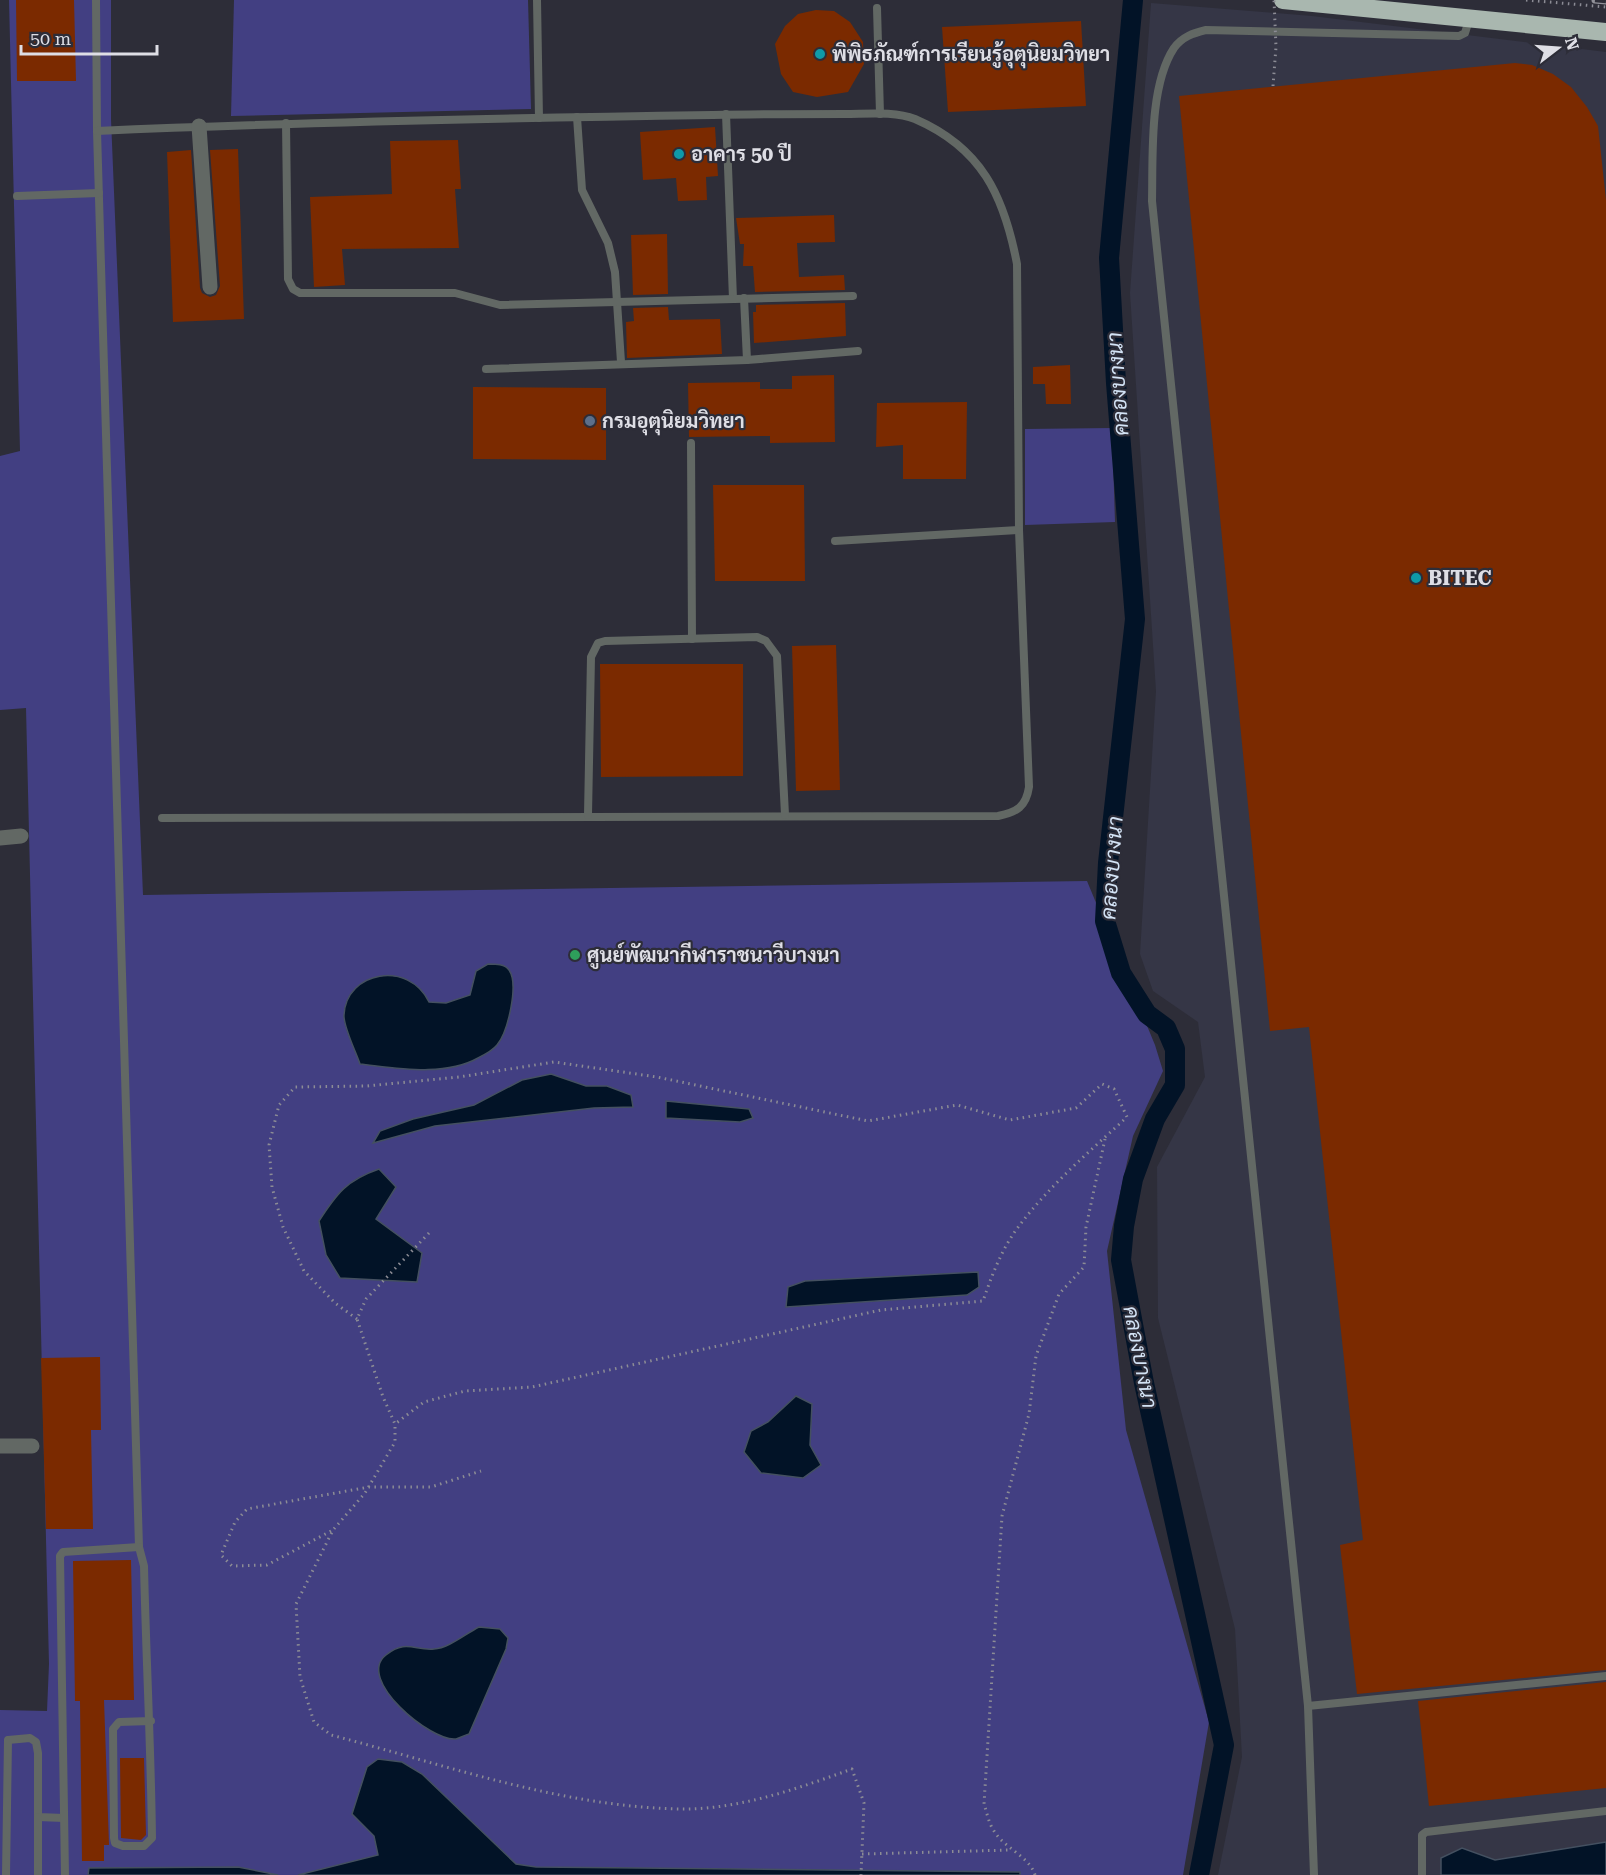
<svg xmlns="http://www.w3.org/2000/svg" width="1606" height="1875" viewBox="0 0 1606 1875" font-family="'Roboto Serif',Sarabun,serif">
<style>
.built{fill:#353646}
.green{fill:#423f82}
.water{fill:#021327;stroke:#445060;stroke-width:1.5}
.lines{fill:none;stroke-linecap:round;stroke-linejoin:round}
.canal{stroke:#021327;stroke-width:20}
.building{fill:#7b2a00}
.path{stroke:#8c8c95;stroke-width:3;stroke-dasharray:1.5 4.5;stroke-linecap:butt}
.lane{stroke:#626864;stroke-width:8}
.street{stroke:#626864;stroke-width:15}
.highway{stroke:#a9b7af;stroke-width:18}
.rail-casing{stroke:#92929a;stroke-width:7}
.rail{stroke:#2d2d38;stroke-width:4.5;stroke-dasharray:14;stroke-linecap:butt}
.path-bridge{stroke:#8c8c95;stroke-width:3;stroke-dasharray:1.5 4.5;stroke-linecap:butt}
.culture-dot{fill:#0f9aa8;stroke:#2d2d38;stroke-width:2}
.service-dot{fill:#5c6f8a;stroke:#2d2d38;stroke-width:2}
.leisure-dot{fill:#2e9e5b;stroke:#2d2d38;stroke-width:2}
.labels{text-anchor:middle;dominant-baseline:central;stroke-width:4.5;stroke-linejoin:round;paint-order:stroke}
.poi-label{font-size:20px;font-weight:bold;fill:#dedee5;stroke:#2d2d38;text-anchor:start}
.water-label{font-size:21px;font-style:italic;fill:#d3e3f5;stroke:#2d2d38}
</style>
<rect width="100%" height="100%" fill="#2d2d38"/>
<polygon class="built" points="1151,3 1312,16 1606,52 1606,1875 1218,1875 1242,1757 1235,1629 1158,1318 1157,1167 1205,1077 1198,1022 1153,991 1140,954 1156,691 1130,293"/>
<g class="green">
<polygon points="9,0 111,0 111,119 143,895 1087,881 1155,1045 1163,1071 1133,1136 1107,1251 1126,1430 1209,1722 1183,1875 0,1875 0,1710 47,1711 49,1664 26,708 0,710 0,456 20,451"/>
<polygon points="234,0 528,0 531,109 231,116"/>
<polygon points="1112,428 1115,522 1025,525 1025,429"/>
</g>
<g class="water">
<path d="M488,964C496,964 505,964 509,970C519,984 508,1032 497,1045C493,1050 484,1055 478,1058C444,1077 397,1068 360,1064C356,1052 343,1026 344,1015C346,971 409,960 429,1002L446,1003L470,995L476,971Z"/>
<polygon points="551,1074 586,1086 607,1086 631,1095 633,1107 594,1108 435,1126 373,1143 380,1131 413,1119 474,1105 522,1080"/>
<polygon points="666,1101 749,1109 753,1118 740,1122 666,1118"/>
<path d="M379,1169L396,1187L376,1219L422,1253L417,1282L340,1278L326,1255L319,1221C337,1193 347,1180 379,1169Z"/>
<polygon points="978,1272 979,1287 967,1295 786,1307 788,1287 805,1281"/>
<polygon points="796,1396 812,1404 810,1445 821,1465 803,1478 761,1473 744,1452 751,1431 768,1422"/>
<path d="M479,1627L500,1629L508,1638L506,1649L469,1734C465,1735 460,1738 456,1739C431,1742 355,1679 386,1655C406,1639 415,1651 434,1649C449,1648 465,1634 479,1627Z"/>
<polygon points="378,1759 402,1762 422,1774 516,1864 536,1867 1020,1872 1020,1875 298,1875 378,1855 374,1836 352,1814 367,1767"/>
<polygon points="1606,1842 1606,1875 1441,1875 1441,1858 1462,1848 1495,1860"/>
<polygon points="238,1867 278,1875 88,1875 89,1868"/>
</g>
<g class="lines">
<polyline class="canal" points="1133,0 1109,258 1116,383 1135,619 1108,863 1105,921 1121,973 1147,1014 1166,1028 1175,1049 1175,1085 1155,1119 1133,1179 1124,1226 1121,1260 1144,1383 1224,1745 1199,1875"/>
</g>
<g class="building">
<polygon points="16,0 74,0 76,81 17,81"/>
<polygon points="816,10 834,11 850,22 863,42 864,64 848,92 817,97 793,92 781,74 775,44 785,26 798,14"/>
<polygon points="1081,21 1086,106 948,112 942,27"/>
<polygon points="1515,63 1532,65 1553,74 1571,87 1587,107 1598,126 1606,200 1606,1670 1357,1694 1340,1545 1363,1540 1309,1027 1270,1031 1179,96"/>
<polygon points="715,127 718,176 706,177 707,200 678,201 676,178 643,180 640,132"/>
<polygon points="458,140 461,189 455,189 459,248 342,249 345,285 314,287 310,197 392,194 390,141"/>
<polygon points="238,149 244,319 173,322 167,152 191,150 200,288 202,293 210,297 216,295 220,286 210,150"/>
<polygon points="834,215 835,242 797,243 799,277 844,275 845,290 755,292 753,266 743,266 744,244 740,244 736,218"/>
<polygon points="667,234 668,294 633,295 631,235"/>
<polygon points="845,303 846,336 754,343 753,312 756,312 756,305"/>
<polygon points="668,307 669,320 720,319 722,354 627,358 626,322 634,321 633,308"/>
<polygon points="1070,365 1071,404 1046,404 1045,384 1033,384 1033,367"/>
<polygon points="834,375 835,442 770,443 770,436 689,437 688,383 760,382 760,389 792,389 792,376"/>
<polygon points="473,387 606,388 606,460 473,459"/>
<polygon points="967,402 966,479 903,479 903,445 876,447 877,403"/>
<polygon points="713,485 804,485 805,581 715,581"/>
<polygon points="836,645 840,790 796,791 792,646"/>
<polygon points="600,664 743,664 743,776 601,777"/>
<polygon points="100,1357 101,1430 91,1430 93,1529 46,1529 41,1358"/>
<polygon points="131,1560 134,1700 104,1700 109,1845 104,1845 104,1861 82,1861 80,1701 75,1701 73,1561"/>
<polygon points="1606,1682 1606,1788 1429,1806 1418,1701"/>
<polygon points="120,1758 144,1758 146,1835 141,1840 121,1838"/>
</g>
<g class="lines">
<g class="path">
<polyline points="1526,0 1606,7"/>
<path d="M429,1233L366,1299L357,1319L383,1397L395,1424V1442L365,1493L333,1530L296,1604L300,1677L314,1722L331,1735C446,1765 565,1808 684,1809C741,1809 799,1788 852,1769L864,1803L861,1875"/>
<path d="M357,1319L335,1303L304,1271L283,1227L272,1187L269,1145L279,1105L295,1087L367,1086L459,1077L554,1062L657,1077L868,1121L957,1105L1010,1120L1076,1108L1102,1084L1114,1089L1127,1117C1090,1151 1049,1186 1019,1226C1002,1248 992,1275 983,1301L881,1310L532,1387L465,1391L424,1402L395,1424"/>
<polyline points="331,1531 267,1565 232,1566 221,1555 235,1522 247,1509 369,1487 431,1487 481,1471"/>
<polyline points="862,1854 1010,1850"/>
<path d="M1035,1875C1030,1857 1004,1848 994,1831C989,1824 987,1813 984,1804L1002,1516L1029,1414L1036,1356L1059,1294L1084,1267L1086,1227L1105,1139"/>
</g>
<g class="lane">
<path d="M96,0L97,131L139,1547L144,1566C146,1657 151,1747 152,1838L144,1846H123L115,1843L114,1838L113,1729L119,1722L151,1721"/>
<polyline points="537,0 539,118"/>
<polyline points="877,8 880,114"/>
<polyline points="726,114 733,299"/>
<polyline points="577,117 582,190 608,243 615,272 621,362"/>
<polyline points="286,123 288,279 293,289 300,293 455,293 500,305 853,296"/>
<path d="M97,131C302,122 508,118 713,115C757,114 801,114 845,114C866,114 895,111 915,119C982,148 1004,196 1017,264L1019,530L1029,787C1026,807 1017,812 998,816L162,818"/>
<polyline points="17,196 99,193"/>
<polyline points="744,298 747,360"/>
<polyline points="486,369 747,360 858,351"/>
<polyline points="691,443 692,639"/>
<polyline points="835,541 1019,530"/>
<polyline points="588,815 591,657 598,643 605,641 757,637 766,641 777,656 785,815"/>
<polyline points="1308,1706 1606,1676"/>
<polyline points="6,1875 8,1740 30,1738 36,1742 38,1753 38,1817 64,1818"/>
<polyline points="38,1875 38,1817"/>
<polyline points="65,1875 60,1556 63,1552 139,1547"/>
<path d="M1314,1875L1308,1706L1152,201C1153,157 1149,86 1174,48C1182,37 1193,33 1206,30L1459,36L1465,33L1469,20"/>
<polyline points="1422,1875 1422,1835 1426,1832 1606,1811"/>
</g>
<g class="street">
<polyline points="199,126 210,287"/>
<polyline points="0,838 21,836"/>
<polyline points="0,1446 32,1446"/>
</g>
<polyline class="highway" points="1283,0 1606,32"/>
<g class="rail-casing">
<polyline id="rail" points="1595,0 1606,1"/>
</g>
<use href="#rail" class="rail"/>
<polyline class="path-bridge" points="1273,86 1276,47 1274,0"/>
</g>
<g class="culture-dot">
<circle cx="820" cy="54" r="6"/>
<circle cx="679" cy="154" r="6"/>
<circle cx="1416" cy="578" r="6"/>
</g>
<circle class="service-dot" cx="590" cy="421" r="6"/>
<circle class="leisure-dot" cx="575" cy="955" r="6"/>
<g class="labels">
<g class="poi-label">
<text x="832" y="54">พิพิธภัณฑ์การเรียนรู้อุตุนิยมวิทยา</text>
<text x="691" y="154">อาคาร 50 ปี</text>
<text x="602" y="421">กรมอุตุนิยมวิทยา</text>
<text x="1428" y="578">BITEC</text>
<text x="587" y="955">ศูนย์พัฒนากีฬาราชนาวีบางนา</text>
</g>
<g class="water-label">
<text transform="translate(1118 384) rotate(-94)">คลองบางนา</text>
<text transform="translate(1112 868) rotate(-86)">คลองบางนา</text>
<text transform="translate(1140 1357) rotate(79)">คลองบางนา</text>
</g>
</g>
<g transform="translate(1558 48) rotate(73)" stroke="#2d2d38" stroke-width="4.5" paint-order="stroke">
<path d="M0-4.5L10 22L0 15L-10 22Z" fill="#dedee5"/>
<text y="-9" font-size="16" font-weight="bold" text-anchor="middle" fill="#dedee5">N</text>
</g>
<path d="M21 45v9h136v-9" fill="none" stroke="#dedee5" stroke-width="3"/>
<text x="30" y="45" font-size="18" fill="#dedee5" stroke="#2d2d38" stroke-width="4.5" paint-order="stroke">50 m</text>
</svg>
